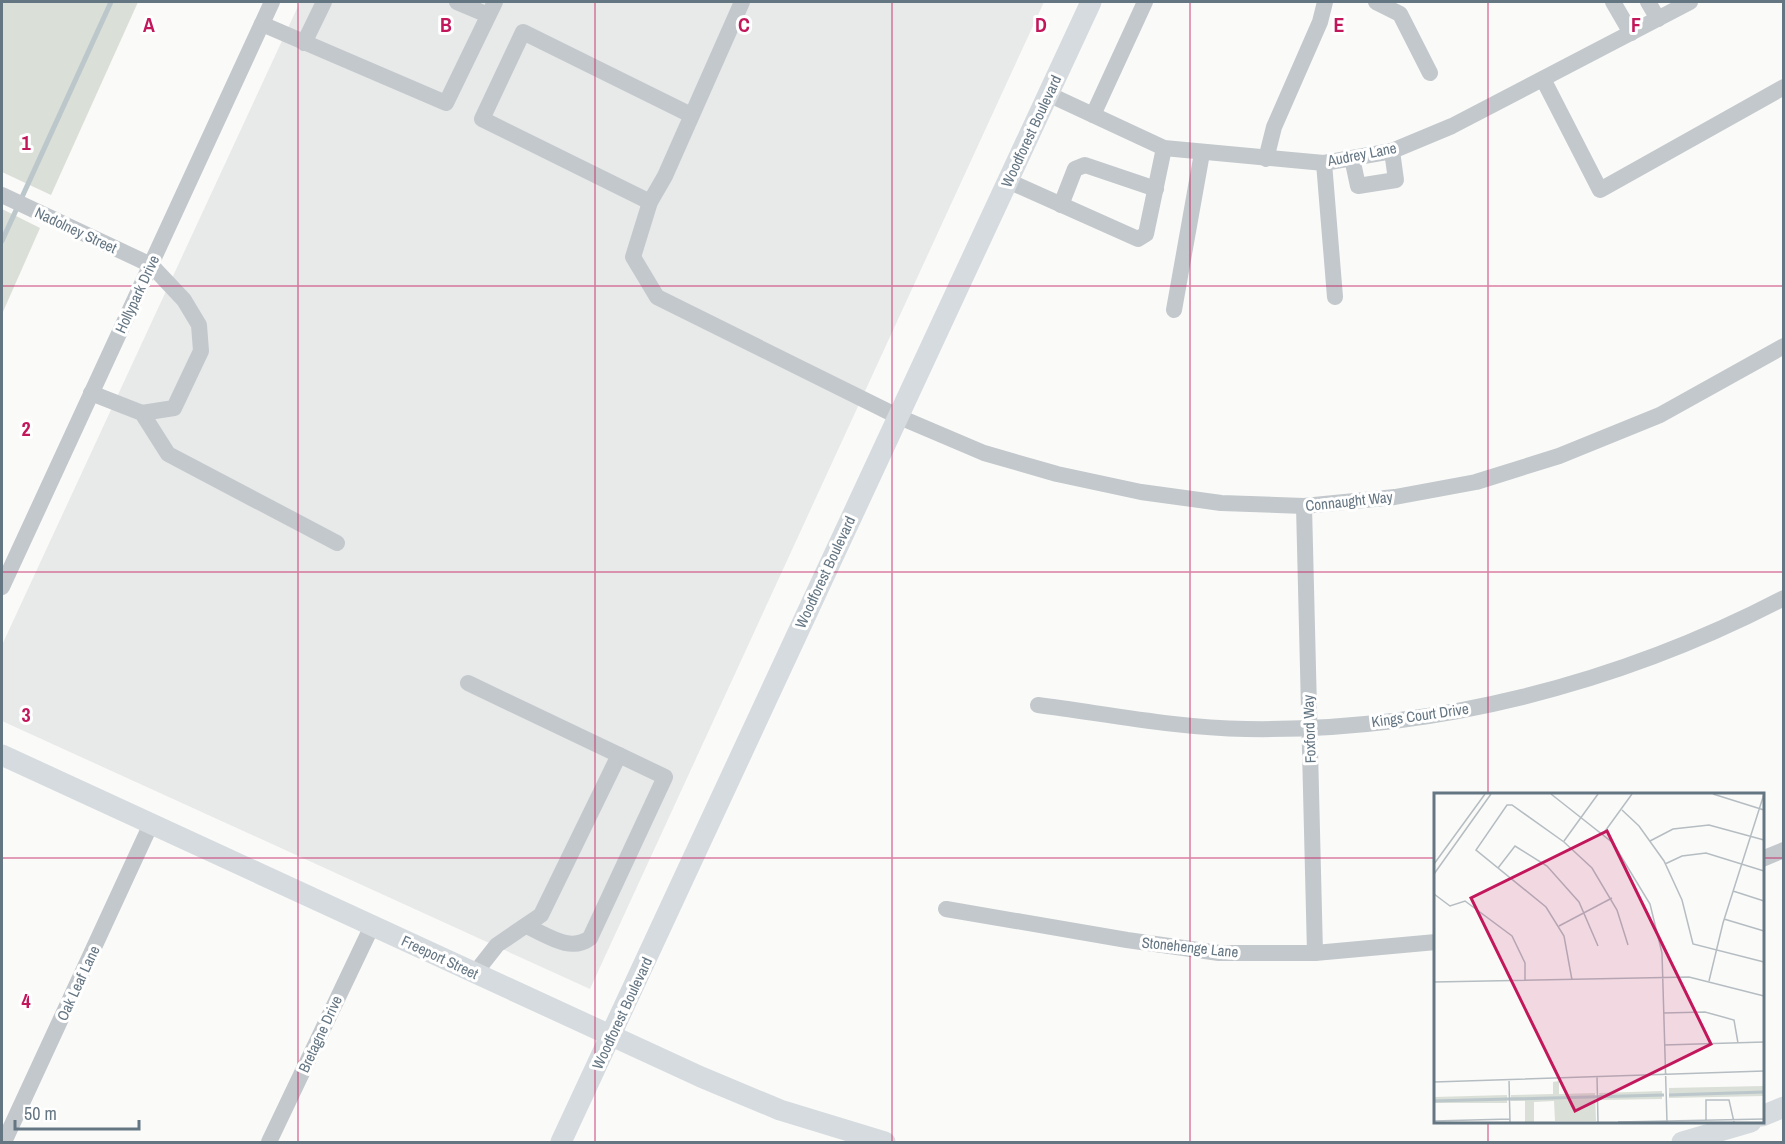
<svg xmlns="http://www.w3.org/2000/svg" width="1785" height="1144" viewBox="0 0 1785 1144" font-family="'Archivo Narrow',sans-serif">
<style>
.built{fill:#e8e9e9}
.green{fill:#dadfd7}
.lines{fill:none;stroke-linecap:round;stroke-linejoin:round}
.stream{stroke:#bbc7cb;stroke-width:5}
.minor{stroke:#c3c8cc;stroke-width:16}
.major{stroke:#d6dbdf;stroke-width:21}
.grid{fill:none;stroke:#c2185b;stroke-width:1.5;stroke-opacity:0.55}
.labels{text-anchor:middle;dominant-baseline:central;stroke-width:6;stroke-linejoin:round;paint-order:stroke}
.street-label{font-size:15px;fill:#657683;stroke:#fff}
.inset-river{fill:none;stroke:#bbc7cb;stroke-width:3}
.inset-road{fill:none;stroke:#b5bdc2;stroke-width:1.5}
.view{fill:#c2185b;fill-opacity:0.15;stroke:#c2185b;stroke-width:3}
.inset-edge{fill:none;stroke:#657683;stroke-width:3}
.grid-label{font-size:20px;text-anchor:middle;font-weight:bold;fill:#c2185b;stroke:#fff;stroke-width:6;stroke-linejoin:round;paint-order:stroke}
</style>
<rect width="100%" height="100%" fill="#fafaf8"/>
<polygon class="built" points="300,2 1044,2 590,989 2,721 2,645"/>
<g class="green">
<polygon points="2,2 138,2 51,195 2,172"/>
<polygon points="2,209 40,228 2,314"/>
</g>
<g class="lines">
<polyline class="stream" points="2,241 111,2"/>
<g class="minor">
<polyline points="457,2 488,15"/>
<polyline points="742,2 665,176 650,202 633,257 657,297 897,416 984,453 1057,474 1141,492 1221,503 1304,506 1395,497 1476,482 1559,456 1660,415 1784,346"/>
<polyline points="1376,2 1400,14 1430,73"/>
<polyline points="1613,2 1631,33"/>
<polyline points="1648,2 1658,19"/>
<polyline points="262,24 446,103 495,2"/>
<polyline points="304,43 324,2"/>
<polyline points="1543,79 1600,190 1784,87"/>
<polyline points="1048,94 1164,148 1324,163 1392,151 1452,126 1690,2"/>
<polyline points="1093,115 1145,2"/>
<polyline points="1352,158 1358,186 1396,180 1392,151"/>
<polyline points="1266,159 1274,127 1320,22 1325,2"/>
<polyline points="1324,163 1335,297"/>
<polyline points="1008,181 1138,239 1146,234 1164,148"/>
<polyline points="2,195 151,265 184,300 199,325 201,351 174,408 142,413"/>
<polyline points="650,202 482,119 523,32 691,115"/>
<polyline points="1061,205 1075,169 1085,165 1156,189"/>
<polyline points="1174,310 1202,153"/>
<polyline points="91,393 142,413 168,454 337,543"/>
<polyline points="1304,506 1315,953"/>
<polyline points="2,587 272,2"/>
<polyline points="468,683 619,755 541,915 497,945 475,973"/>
<path d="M1038,705C1107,714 1177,728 1246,729C1432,732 1619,684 1784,598"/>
<polyline points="1762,859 1784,850"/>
<polyline points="946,909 1127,940 1219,953 1315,953 1436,942"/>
<path d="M526,926C547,935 570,953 590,938L665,777L619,755"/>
<polyline points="4,1142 151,824"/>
<polyline points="269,1142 372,926"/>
</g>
<g class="major">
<polyline points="2,755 701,1077 780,1110 885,1142"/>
<polyline points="1762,1116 1784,1107"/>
<polyline points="561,1142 1091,2"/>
<polyline points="1682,1142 1751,1122"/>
</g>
</g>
<path class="grid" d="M298,2V1142M595,2V1142M892,2V1142M1190,2V1142M1488,2V794M2,286H1784M2,572H1784M2,858H1436M1762,858H1784M1488,1122V1142"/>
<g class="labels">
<g class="street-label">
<text transform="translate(1031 131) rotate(-65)">Woodforest Boulevard</text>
<text transform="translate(1362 154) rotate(-11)">Audrey Lane</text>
<text transform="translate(76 230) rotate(25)">Nadolney Street</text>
<text transform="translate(137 294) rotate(-65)">Hollypark Drive</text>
<text transform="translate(1349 501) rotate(-6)">Connaught Way</text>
<text transform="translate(825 572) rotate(-65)">Woodforest Boulevard</text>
<text transform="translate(1420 715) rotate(-8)">Kings Court Drive</text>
<text transform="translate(1309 729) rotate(-92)">Foxford Way</text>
<text transform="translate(1190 947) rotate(6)">Stonehenge Lane</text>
<text transform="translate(440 957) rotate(25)">Freeport Street</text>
<text transform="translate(78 983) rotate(-65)">Oak Leaf Lane</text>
<text transform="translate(622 1013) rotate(-65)">Woodforest Boulevard</text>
<text transform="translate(320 1034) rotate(-65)">Bretagne Drive</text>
</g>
</g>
<g transform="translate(1434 793)">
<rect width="330" height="330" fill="#fafaf8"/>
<path d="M125,288V301L161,300L162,328H121L120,308L100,309V329H91V308H77V302L119,301V289ZM330,293V303L235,305V295ZM228,298V306L166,307L165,300ZM73,302V310H0V304Z" fill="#dadfd7"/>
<path class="inset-river" d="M235,302L330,299M0,308L230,302"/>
<path class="inset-road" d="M117,1L179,50L216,111L228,160L233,329M279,1L330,17M188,17L205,33L230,68L248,107L259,151L330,169M169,41L198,1M130,48L164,1M216,48L239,36L275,32L330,47M0,71L51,1M231,71L248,63L272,60L330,78M64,75L81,53L113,73L145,109L164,153M0,81L57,1M299,98L330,108M0,101L16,113L31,108L78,143L91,170V187M290,126L330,138M125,133L178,105M138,187L130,143L112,114L42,57L73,12H78L130,49L158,75L183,117L194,152M275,188L289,130L330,1M0,189L255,184L330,203M230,220L271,219L300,227L304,250M230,252L330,249M163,284L164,329M75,286L76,329M0,289L330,278M0,328L76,326M272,328V307H295L300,329M184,329L330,326"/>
<path class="view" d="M173,38L277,251L141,318L37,105Z"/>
<rect width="330" height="330" class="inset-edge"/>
</g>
<g class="grid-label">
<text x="149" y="32">A</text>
<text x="446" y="32">B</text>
<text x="744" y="32">C</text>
<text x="1041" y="32">D</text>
<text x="1339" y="32">E</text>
<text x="1636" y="32">F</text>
<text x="26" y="150">1</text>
<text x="26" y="436">2</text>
<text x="26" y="722">3</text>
<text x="26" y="1008">4</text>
</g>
<rect width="1785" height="1144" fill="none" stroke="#657683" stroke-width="6"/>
<path d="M15 1120v9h124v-9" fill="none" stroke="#657683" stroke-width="3"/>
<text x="24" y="1120" font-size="18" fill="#657683" stroke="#ffffff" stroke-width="4.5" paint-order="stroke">50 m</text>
</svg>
